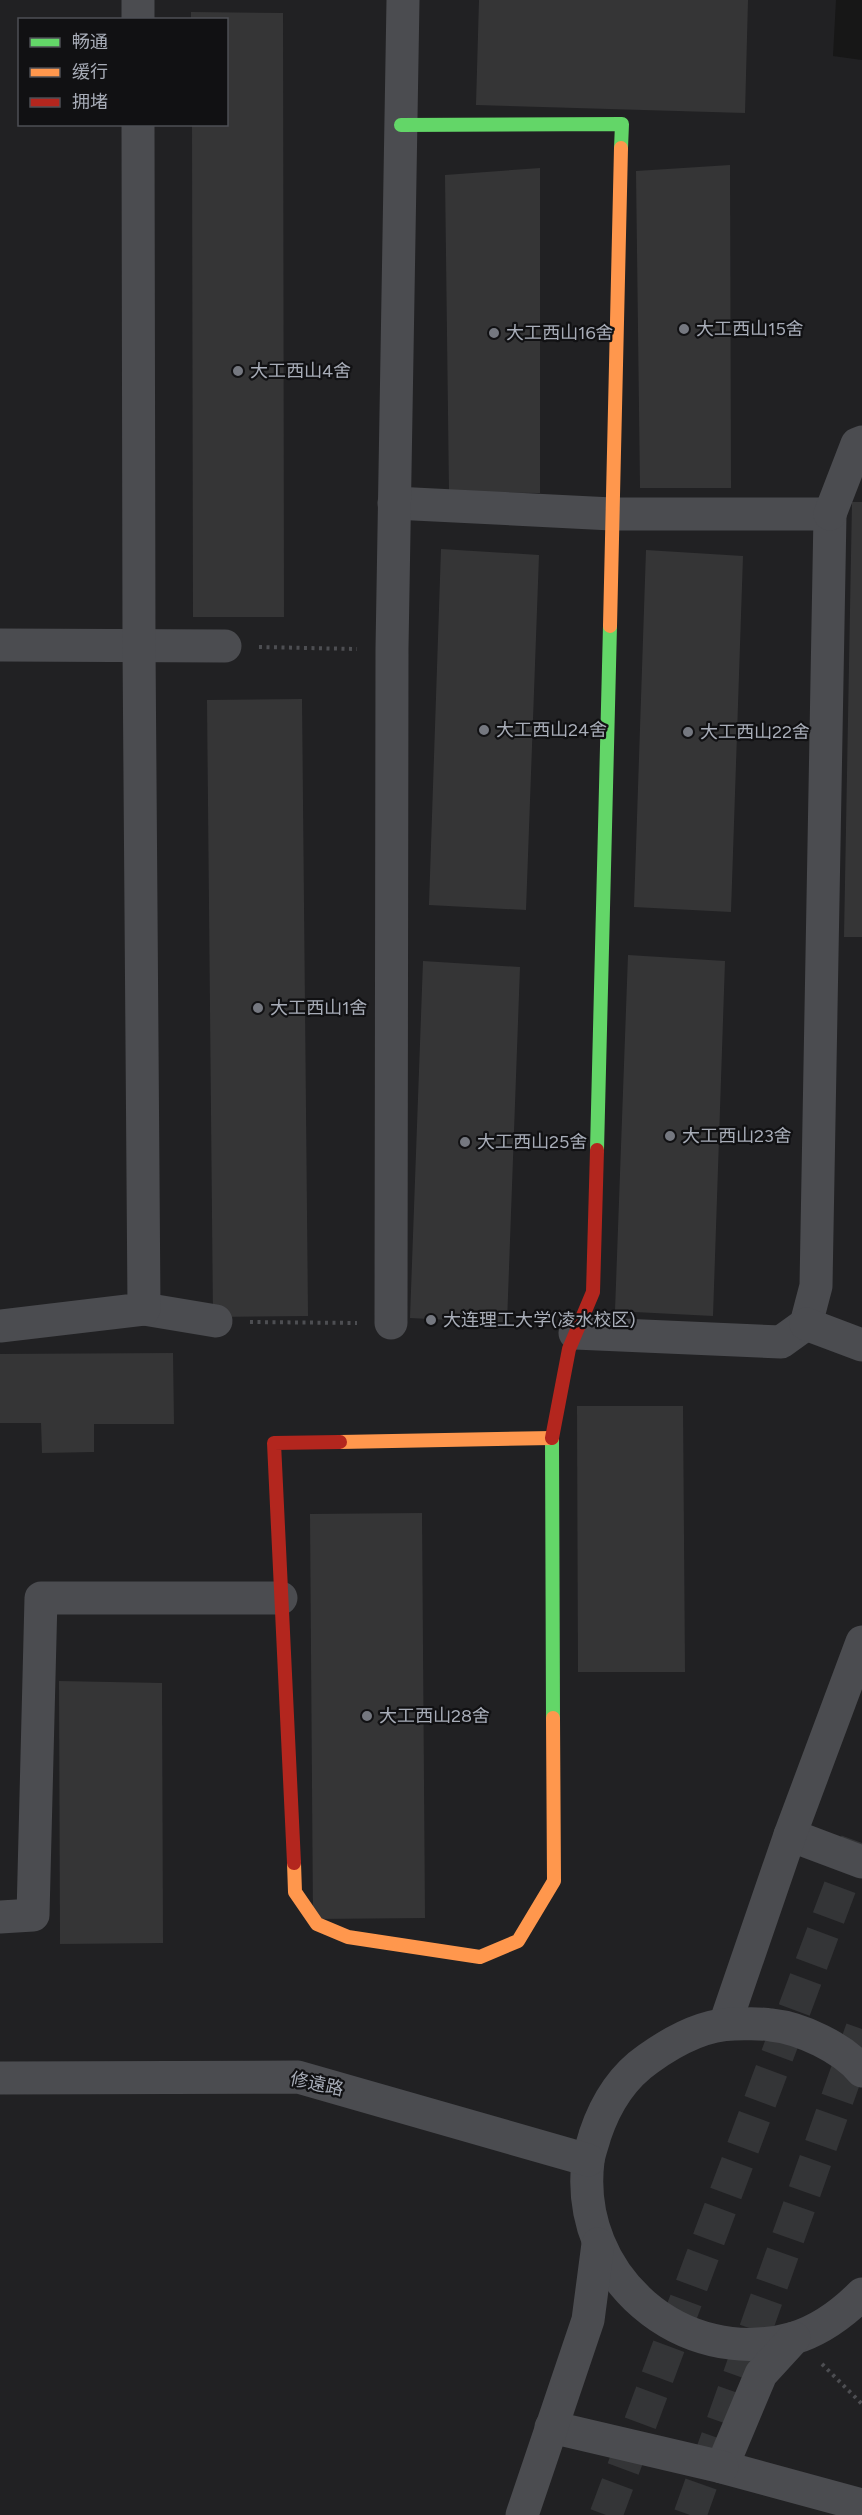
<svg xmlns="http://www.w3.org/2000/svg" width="862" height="2515" viewBox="0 0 862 2515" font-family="Figtree,'Noto Sans SC',sans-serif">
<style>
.built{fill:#212123;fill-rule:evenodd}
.building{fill:#353536}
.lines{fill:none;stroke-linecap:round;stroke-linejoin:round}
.secondary-tunnel{stroke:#343537;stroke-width:33;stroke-dasharray:33 16;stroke-linecap:butt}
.path{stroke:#4d4e52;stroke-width:4;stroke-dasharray:3 4.5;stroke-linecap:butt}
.street{stroke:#4b4c50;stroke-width:33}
.fast{stroke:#63d668;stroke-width:14}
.slow{stroke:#ff974d;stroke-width:14}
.jam{stroke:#b3261e;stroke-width:14}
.poi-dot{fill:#757880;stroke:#111113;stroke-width:2}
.labels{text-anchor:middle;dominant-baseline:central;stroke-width:4.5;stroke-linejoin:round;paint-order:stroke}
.poi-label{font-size:18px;fill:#a8adb8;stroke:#111113;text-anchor:start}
.street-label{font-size:18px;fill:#a8adb8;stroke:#111113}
</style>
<rect width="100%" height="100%" fill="#171717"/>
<path class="built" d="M0,0H836L833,56L862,60V2515H0ZM20,20H226V124H20Z"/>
<g class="building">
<polygon points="479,0 748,0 745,113 476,105"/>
<polygon points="191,12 283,13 284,617 193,617 192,124 226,124 226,20 191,20"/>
<polygon points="730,165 731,488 640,488 636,171"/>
<polygon points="540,168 540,493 449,492 445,175"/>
<polygon points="852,502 862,502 862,937 844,937"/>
<polygon points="441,549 539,555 526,910 429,905"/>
<polygon points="646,550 743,556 731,912 634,907"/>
<polygon points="302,699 308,1316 213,1317 207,700"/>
<polygon points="628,955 725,961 713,1316 615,1311"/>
<polygon points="423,961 520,967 507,1323 410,1318"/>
<polygon points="173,1353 174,1424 94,1424 94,1452 42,1453 41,1423 0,1423 0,1354"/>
<polygon points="577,1406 683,1406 685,1672 578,1672"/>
<polygon points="422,1513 425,1918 313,1919 310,1514"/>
<polygon points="59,1681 162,1683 163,1943 60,1944"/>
</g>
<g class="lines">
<g class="secondary-tunnel">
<polyline points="606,2515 862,1828"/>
<polyline points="690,2515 862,2029"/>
</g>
<g class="path">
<polyline points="259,647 357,649"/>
<polyline points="250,1322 357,1323"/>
<polyline points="822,2364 862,2404"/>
</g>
<g class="street">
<polyline points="138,0 138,20"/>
<polyline points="394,503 612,514 830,514 816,1286 806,1324 781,1342 575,1333"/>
<polyline points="830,514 857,444 862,442"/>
<polyline points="0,645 225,646"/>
<polyline points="144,1309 216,1321"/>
<polyline points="391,1323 392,649 403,0"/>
<polyline points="806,1324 862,1345"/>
<polyline points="0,1326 144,1309 139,646 138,124"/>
<polyline points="790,1835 862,1862"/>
<polyline points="0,1917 33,1915 41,1598 281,1598"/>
<polyline points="725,2024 790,1835 862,1642"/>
<path d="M862,2071C843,2048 801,2028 771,2025C759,2023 747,2024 735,2024C703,2024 673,2041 648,2059C622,2077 605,2105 595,2135C593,2143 589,2153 588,2161C574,2276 682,2370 794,2338C820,2330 843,2313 862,2294"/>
<polyline points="0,2078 298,2077 588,2160"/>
<polyline points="794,2338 761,2374 722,2467 862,2505"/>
<polyline points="551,2427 722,2467"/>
<polyline points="522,2515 588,2320 598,2244"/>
</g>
<g class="fast">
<polyline points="401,125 622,124 621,148"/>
<polyline points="597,1150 610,626"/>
<polyline points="552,1438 553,1718"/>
</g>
<g class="slow">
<polyline points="610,626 621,148"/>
<polyline points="340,1442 552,1438"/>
<polyline points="294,1863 295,1892 317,1924 348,1937 480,1957 518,1941 554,1881 553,1718"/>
</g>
<g class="jam">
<polyline points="552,1438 569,1349 593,1292 597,1150"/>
<polyline points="294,1863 274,1443 340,1442"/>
</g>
</g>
<g class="poi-dot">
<circle cx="684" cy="329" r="6"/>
<circle cx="494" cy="333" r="6"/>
<circle cx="238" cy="371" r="6"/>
<circle cx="484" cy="730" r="6"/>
<circle cx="688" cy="732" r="6"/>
<circle cx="258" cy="1008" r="6"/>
<circle cx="670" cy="1136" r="6"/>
<circle cx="465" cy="1142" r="6"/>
<circle cx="431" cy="1320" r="6"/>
<circle cx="367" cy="1716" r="6"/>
</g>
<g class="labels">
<g class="poi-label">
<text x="696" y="329">大工西山15舍</text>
<text x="506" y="333">大工西山16舍</text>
<text x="250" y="371">大工西山4舍</text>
<text x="496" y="730">大工西山24舍</text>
<text x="700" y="732">大工西山22舍</text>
<text x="270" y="1008">大工西山1舍</text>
<text x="682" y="1136">大工西山23舍</text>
<text x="477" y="1142">大工西山25舍</text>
<text x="443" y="1320">大连理工大学(凌水校区)</text>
<text x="379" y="1716">大工西山28舍</text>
</g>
<g class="street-label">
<text transform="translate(317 2084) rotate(12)">修遠路</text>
</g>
</g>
<rect x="18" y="18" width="210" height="108" fill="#111113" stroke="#4d4f55" stroke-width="1.5"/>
<rect x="30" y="38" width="30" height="9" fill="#63d668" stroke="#4d4f55" stroke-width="1.5"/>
<text x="72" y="48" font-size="18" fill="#a8adb8">畅通</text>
<rect x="30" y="68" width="30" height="9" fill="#ff974d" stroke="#4d4f55" stroke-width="1.5"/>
<text x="72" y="78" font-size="18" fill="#a8adb8">缓行</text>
<rect x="30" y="98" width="30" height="9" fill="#b3261e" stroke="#4d4f55" stroke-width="1.5"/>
<text x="72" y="108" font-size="18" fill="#a8adb8">拥堵</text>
</svg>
